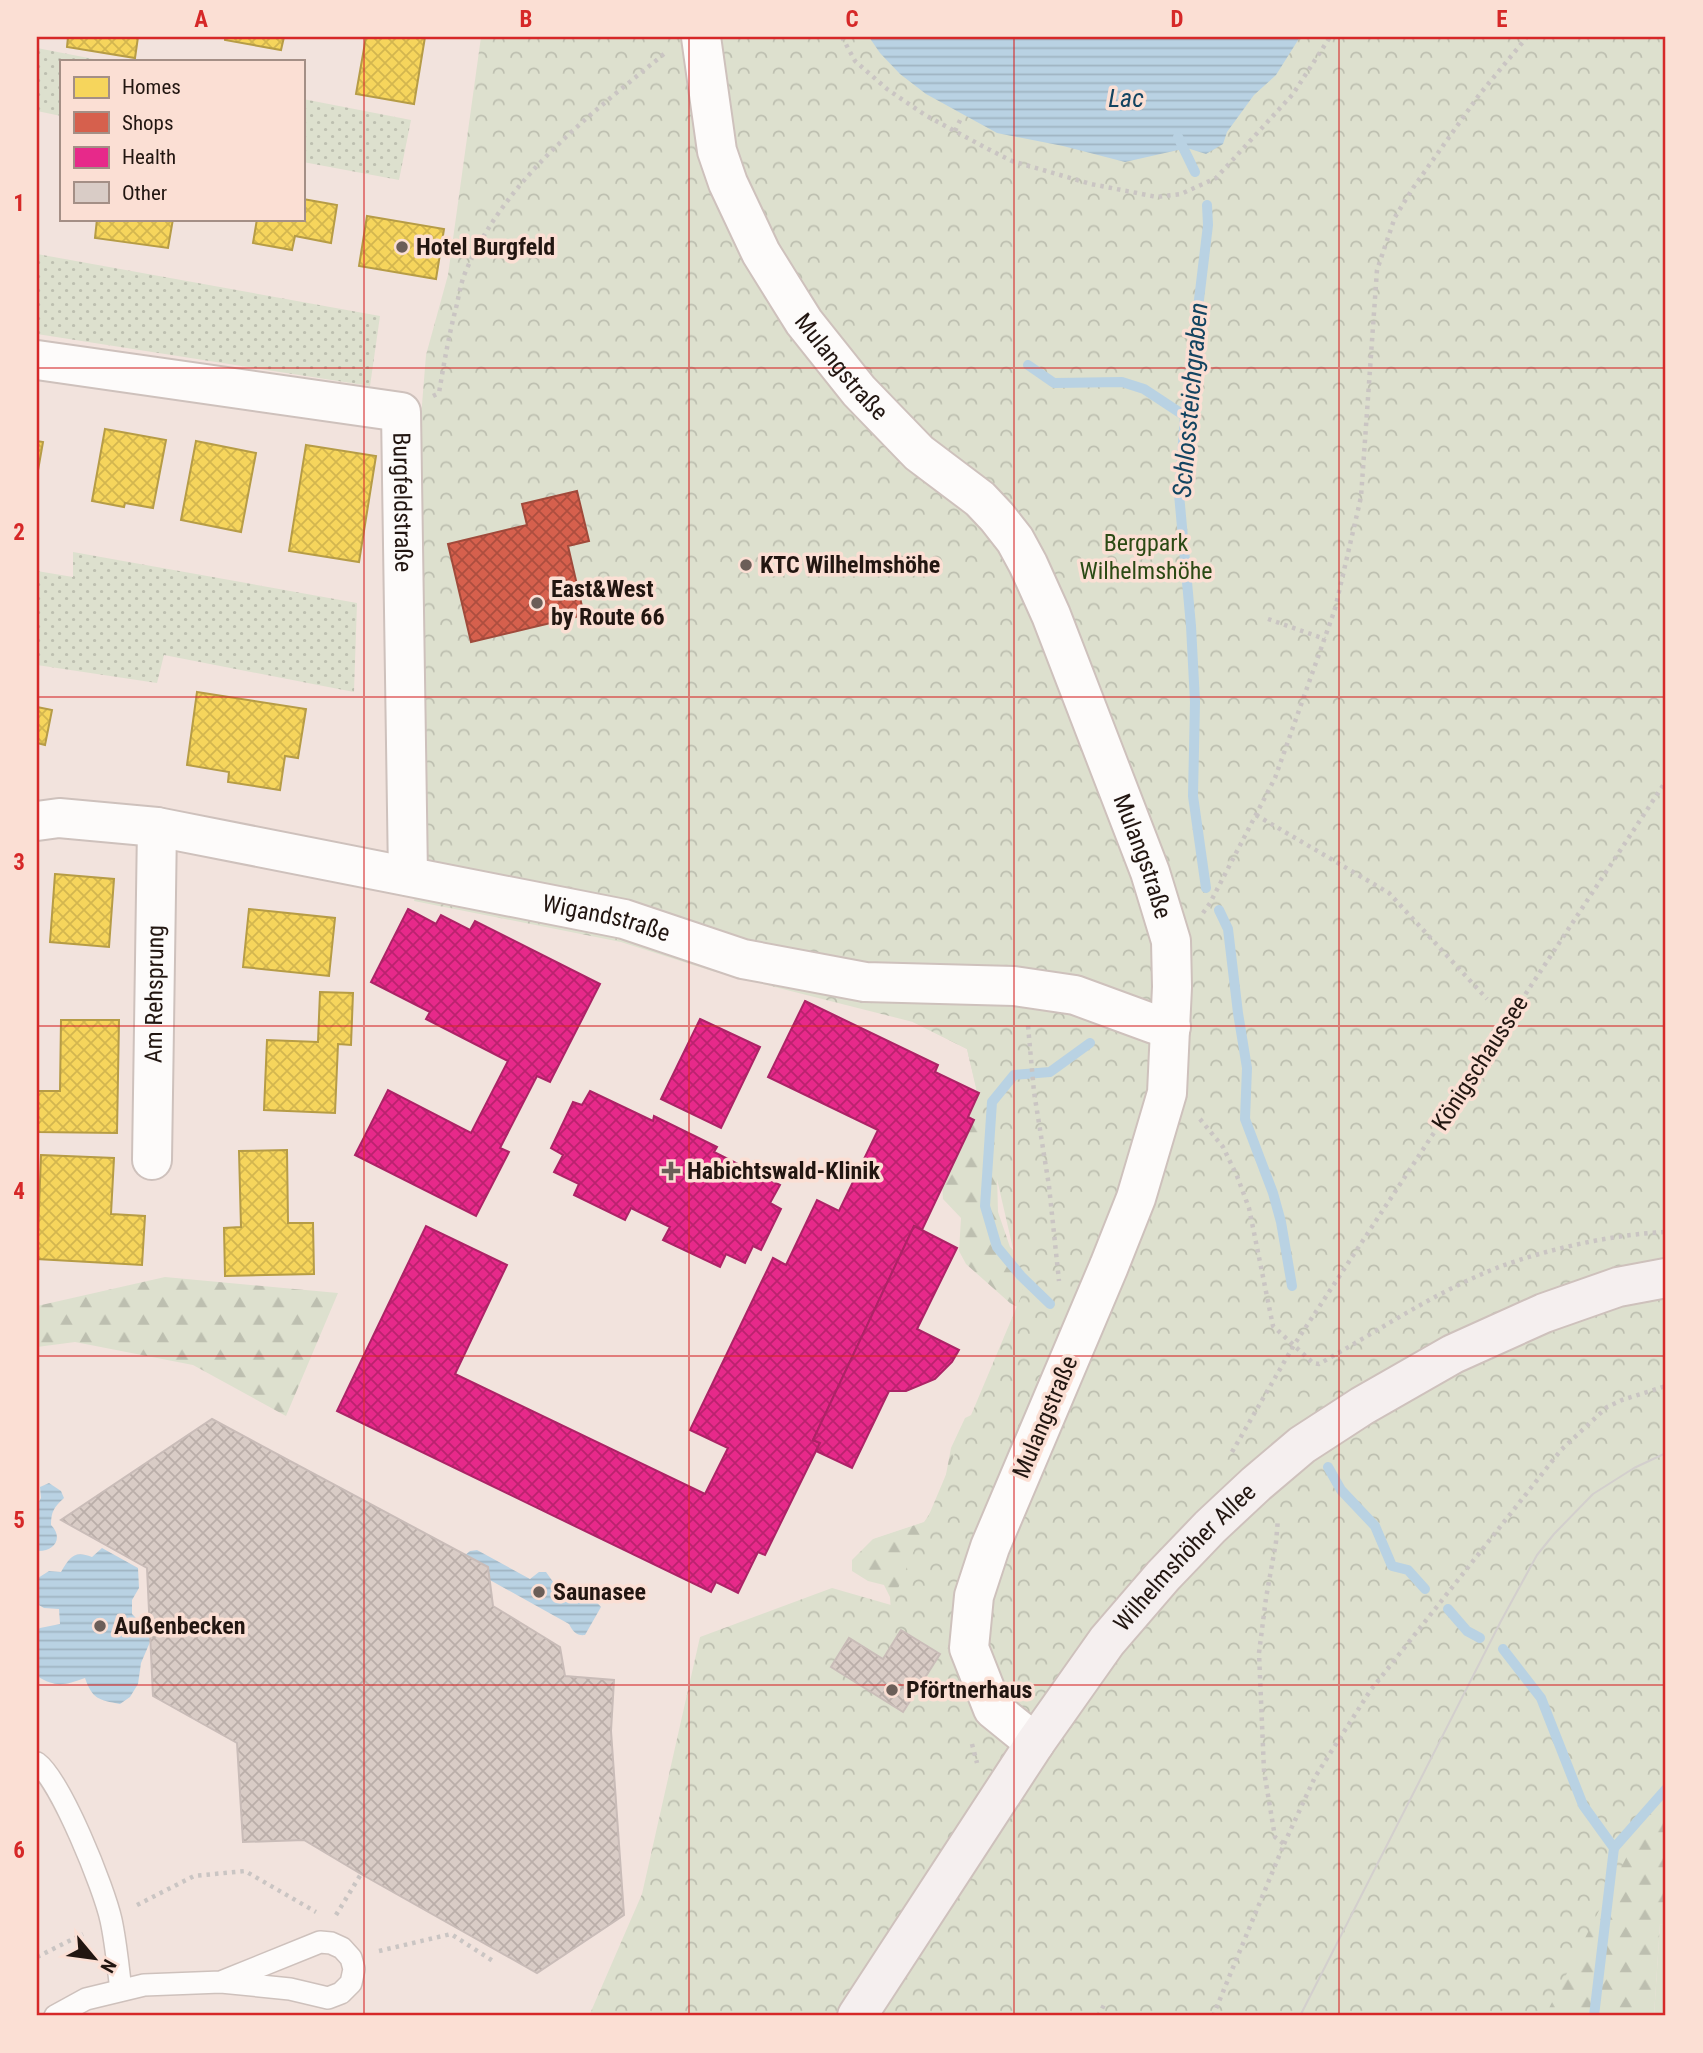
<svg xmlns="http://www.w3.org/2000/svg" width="1703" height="2053" viewBox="0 0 1703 2053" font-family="'Roboto Condensed',sans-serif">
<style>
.grass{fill:#dde0ce}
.forest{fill:url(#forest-firs)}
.park{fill:url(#park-crowns)}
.garden{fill:url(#garden-dots)}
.water{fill:url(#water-rules)}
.homes{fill:url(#homes-cross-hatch);stroke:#b69c46;stroke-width:2}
.shops{fill:url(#shops-cross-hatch);stroke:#a04a3b;stroke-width:2}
.health{fill:url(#health-cross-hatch);stroke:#ac2366;stroke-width:2}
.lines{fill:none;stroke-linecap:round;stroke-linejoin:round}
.stream{stroke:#b9d2e3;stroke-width:10}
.building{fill:url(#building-cross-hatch);stroke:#c9bcb8;stroke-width:2}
.lane-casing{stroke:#cec1bc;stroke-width:24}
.street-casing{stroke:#cec1bc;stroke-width:42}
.secondary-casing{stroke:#cec1bc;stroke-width:42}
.path{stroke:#cac5c3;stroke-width:4.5;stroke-dasharray:3.5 5;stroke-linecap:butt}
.lane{stroke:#fdfbfa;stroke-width:21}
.street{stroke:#fdfbfa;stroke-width:38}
.secondary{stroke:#f5efef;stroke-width:38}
.tram{stroke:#d3cfcd;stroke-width:2}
.grid{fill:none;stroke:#d62828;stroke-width:2;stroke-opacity:0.55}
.poi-dot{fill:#6b5e58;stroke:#fbdfd4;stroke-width:2.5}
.labels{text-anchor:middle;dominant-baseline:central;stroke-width:7;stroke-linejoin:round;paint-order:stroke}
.poi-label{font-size:24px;font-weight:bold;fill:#221611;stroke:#fbdfd4;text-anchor:start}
.street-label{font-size:24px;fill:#221611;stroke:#fbdfd4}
.park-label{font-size:24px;fill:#2b4a14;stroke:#fbdfd4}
.water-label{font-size:26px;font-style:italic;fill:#134461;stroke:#fbdfd4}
.neatline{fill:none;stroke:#d62828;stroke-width:2.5}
.grid-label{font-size:23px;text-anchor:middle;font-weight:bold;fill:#d62828}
</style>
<defs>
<pattern id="forest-firs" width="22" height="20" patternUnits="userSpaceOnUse" patternTransform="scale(1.75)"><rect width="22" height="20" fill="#dde0ce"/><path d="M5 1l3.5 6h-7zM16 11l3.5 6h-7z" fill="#bdbfb0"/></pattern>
<pattern id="park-crowns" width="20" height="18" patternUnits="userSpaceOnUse" patternTransform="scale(1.75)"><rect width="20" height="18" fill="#dde0ce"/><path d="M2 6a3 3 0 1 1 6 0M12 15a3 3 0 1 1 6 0" fill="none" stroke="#bdbfb0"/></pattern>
<pattern id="garden-dots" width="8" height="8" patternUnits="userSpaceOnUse" patternTransform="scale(1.75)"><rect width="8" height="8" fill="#dde0ce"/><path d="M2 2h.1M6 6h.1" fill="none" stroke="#bdbfb0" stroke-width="1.8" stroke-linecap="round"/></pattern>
<pattern id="water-rules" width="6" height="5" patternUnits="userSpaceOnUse" patternTransform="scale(1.75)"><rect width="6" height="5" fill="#b9d2e3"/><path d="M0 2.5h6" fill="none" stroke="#9fb4c2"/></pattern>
<pattern id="homes-cross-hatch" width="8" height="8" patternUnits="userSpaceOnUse" patternTransform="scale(1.75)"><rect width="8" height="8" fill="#f6d55c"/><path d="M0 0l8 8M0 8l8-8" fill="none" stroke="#d3b64f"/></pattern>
<pattern id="shops-cross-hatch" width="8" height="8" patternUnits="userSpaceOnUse" patternTransform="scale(1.75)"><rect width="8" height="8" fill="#d6604d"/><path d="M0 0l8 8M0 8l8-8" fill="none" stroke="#ad4e3f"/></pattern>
<pattern id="health-cross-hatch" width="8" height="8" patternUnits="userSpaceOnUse" patternTransform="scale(1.75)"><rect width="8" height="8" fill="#e7298a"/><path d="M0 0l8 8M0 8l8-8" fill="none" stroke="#bb226f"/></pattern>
<pattern id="building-cross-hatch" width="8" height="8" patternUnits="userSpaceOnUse" patternTransform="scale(1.75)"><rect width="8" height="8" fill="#d9ccc6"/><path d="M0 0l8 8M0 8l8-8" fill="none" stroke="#baaea9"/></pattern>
</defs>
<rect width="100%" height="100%" fill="#f2e3dd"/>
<polygon class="grass" points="1660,1924 1666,1926 1666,2016 1654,2016"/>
<g class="forest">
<polygon points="913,1022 1010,1024 996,1135 998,1212 1010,1247 1039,1274 1035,1316 1010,1303 966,1264 959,1251 961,1218 943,1199 942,1183 978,1095 967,1049"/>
<polygon points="165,1277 338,1293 286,1416 193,1365 75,1342 37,1347 37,1306"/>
<polygon points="990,1406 891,1612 890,1597 884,1585 868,1581 852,1571 852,1560 873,1539 924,1522 942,1496 951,1448 965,1418"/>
<polygon points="1666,1662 1666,1926 1660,1924 1654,2016 1515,2016"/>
</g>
<polygon class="park" points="481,37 1666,37 1666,1780 1545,2016 589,2016 642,1894 700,1637 832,1588 891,1605 1023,1292 967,1049 913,1022 712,971 621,942 414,901 421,873 421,417 426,355 448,275"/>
<g class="garden">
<polygon points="37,48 104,61 61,61 61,116 37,111"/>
<polygon points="303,99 411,120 399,180 303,162"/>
<polygon points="37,254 380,316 370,386 37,334"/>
<polygon points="73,552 357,603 354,692 164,655 157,683 37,665 37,571 73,577"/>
</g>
<g class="water">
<polygon points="869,37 1300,37 1276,75 1254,95 1227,132 1223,144 1206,154 1187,148 1125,162 1063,146 997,133 926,94 900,74 880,53"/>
<path d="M49,1483L61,1491L64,1498C54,1507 51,1512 51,1525C64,1538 54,1552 37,1551V1505L41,1498L40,1487Z"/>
<path d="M102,1548L138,1568L139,1588L132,1600V1614L140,1622L149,1623L150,1642L141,1663L138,1684L130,1697L120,1704C99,1700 92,1699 85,1678C65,1685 56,1688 37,1676V1630L40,1628L60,1624L59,1609L44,1608L37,1604L38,1578L49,1571L61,1572C70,1557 74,1550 92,1557Z"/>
<path d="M477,1550L530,1579L539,1572H546L556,1586L581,1599L593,1598L601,1607L585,1635C577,1636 573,1632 569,1624L472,1570L463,1557L470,1551Z"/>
</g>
<g class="homes">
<polygon points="68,37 138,37 135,58 67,47"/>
<polygon points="225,37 284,37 281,50 225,40"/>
<polygon points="366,37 425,37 414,104 356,94"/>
<polygon points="303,199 337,205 331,243 295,236 292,250 253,243 257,219 303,219"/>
<polygon points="367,216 444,229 436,279 359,266"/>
<polygon points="97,219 173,219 168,248 95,238"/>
<polygon points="105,429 166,440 153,508 125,503 124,507 92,501"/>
<polygon points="37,441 43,442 37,476"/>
<polygon points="196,441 256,453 241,532 181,520"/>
<polygon points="306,445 376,456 359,562 289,551"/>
<polygon points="197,692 306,709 298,758 285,756 280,790 228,782 229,772 187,765"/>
<polygon points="37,707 52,710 45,745 37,743"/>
<polygon points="55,874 114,879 109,947 50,942"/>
<polygon points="249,909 335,918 329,976 243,967"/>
<polygon points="320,992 353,993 351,1045 338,1044 335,1113 264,1110 267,1040 318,1042"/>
<polygon points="61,1020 119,1020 117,1133 38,1132 38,1091 60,1091"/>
<polygon points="287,1150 288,1223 313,1223 314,1274 225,1276 224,1228 241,1227 239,1151"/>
<polygon points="41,1155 114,1158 111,1214 145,1216 142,1265 37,1259"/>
</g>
<polygon class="shops" points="577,491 589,541 568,546 584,615 471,642 448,544 527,525 522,504"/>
<g class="health">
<polygon points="408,909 436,924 441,915 470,930 475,921 600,984 550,1082 537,1076 500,1148 509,1152 476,1216 355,1155 388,1090 471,1133 508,1061 426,1019 430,1012 371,982"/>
<polygon points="805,1001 938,1065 935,1072 979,1093 968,1117 974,1120 922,1230 914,1226 813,1440 820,1443 816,1451 765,1555 758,1552 738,1593 716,1582 711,1592 337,1411 426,1226 507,1265 455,1374 705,1494 728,1448 690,1430 773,1258 786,1265 817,1200 839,1211 878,1130 768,1077"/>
<polygon points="700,1019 760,1047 721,1128 661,1099"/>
<polygon points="590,1091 653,1121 654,1116 717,1147 714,1152 780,1185 770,1203 781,1209 761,1250 753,1246 745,1263 726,1254 720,1267 663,1240 670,1227 631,1208 625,1220 574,1195 579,1184 554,1172 563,1155 551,1148 573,1102 582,1105"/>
<polygon points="914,1226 957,1248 917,1329 959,1350 952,1362 935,1379 906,1391 889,1391 852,1468 816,1451 820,1443 813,1440"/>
</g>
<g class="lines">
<g class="stream">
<polyline points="1178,137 1195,172"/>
<polyline points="1028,365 1054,383 1122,382 1144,389 1185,416"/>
<polyline points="1206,888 1193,796 1195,702 1191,626 1179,494 1185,416 1208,225 1207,205"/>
<polyline points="1219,910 1228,929 1238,1013 1247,1068 1245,1119 1273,1193 1281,1222 1292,1286"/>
<polyline points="1050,1304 1021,1276 997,1247 985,1206 992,1102 1014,1075 1050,1072 1090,1043"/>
<polyline points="1328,1467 1341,1490 1375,1526 1392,1566 1408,1570 1425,1589"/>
<polyline points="1448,1609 1467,1631 1480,1638"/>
<polyline points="1503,1649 1541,1698 1583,1805 1614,1848 1594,2016"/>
<polyline points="1614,1848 1666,1789"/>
</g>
</g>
<g class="building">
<polygon points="212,1419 488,1567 493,1606 560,1647 565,1676 614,1680 611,1731 624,1915 537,1973 361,1874 304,1840 243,1842 237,1743 153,1696 147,1568 61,1520"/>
<polygon points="901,1630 940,1654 903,1712 831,1667 849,1638 883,1659"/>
</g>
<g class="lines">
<g class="lane-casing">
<g id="lane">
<path d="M37,1763C61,1781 104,1888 111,1920C116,1943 118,1967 121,1990"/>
<polyline points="55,2016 86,1999 144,1985 221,1982 290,1989 328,1998 341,1993 351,1983 354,1969 351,1958 342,1948 331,1943 320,1942 221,1982"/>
</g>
</g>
<g class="street-casing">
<g id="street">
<path id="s1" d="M701,37L717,151L728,183L761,253L784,290L804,322L859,391L919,453L980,499L997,517L1015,540L1028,564L1051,615L1150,872L1171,941L1172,987L1167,1093L1136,1198L1109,1266L990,1547L974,1596L969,1648L993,1709L1035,1743"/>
<path id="s2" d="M37,360L401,412L408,876"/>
<path id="s3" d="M37,821L59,818L157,827L624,919L743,959L865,982L1014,986L1075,995L1154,1024L1171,1027"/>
<path id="s4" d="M152,1160L157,827"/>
</g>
</g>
<g class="secondary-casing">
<g id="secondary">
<path id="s5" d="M857,2016L1035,1743L1107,1641L1163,1576L1210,1527L1256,1484L1302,1445L1362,1406L1453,1354L1544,1313L1618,1287L1666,1278"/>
</g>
</g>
<g class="path">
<polyline points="842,37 855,61 887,89 925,115 988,149 1012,161 1091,184 1157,197 1181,194 1216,178 1293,94 1330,37"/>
<polyline points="955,131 962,116"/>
<path d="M433,396L439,393C444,363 449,334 457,304C459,294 461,283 465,273C505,179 587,117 664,54"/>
<polyline points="1268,619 1325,639"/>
<polyline points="1256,815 1389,893 1487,999"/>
<polyline points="1203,913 1210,903 1275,778 1335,609 1361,497 1377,270 1395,217 1413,188 1479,95 1527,37"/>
<polyline points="1028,1026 1034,1092 1049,1186 1059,1281"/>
<path d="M1200,1119L1223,1147L1237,1176L1249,1208L1273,1326L1313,1363L1319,1364C1378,1331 1435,1292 1499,1267C1548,1249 1614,1234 1666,1232"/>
<polyline points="1232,1452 1294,1345 1666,781"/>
<polyline points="972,1744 977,1763"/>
<polyline points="1284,1844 1315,1777 1370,1691 1561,1450 1607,1407 1622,1400 1666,1386"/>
<polyline points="137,1905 194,1876 245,1871 316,1912"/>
<polyline points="336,1915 361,1874"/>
<polyline points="379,1951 451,1934 493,1961"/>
<polyline points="37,1957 83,1934"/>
<polyline points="1098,2016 1104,2005"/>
<polyline points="1213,2016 1284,1844 1275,1837 1264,1771 1259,1653 1266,1598 1276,1542 1278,1519"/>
</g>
<use href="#lane" class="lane"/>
<use href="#street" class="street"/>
<use href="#secondary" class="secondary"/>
<polyline class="tram" points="1300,2016 1501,1621 1537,1555 1554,1534 1593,1494 1634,1468 1666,1453"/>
</g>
<path class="grid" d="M364,37V2016M689,37V2016M1014,37V2016M1339,37V2016M37,368H1666M37,697H1666M37,1026H1666M37,1356H1666M37,1685H1666"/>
<g class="poi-dot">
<circle cx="402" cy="247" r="7"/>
<circle cx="746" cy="565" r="7"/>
<circle cx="537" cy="603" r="7"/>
<path d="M667.5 1160.5h7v7h7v7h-7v7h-7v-7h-7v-7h7z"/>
<circle cx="539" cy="1592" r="7"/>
<circle cx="100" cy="1626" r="7"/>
<circle cx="892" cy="1690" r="7"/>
</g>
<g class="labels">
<g class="poi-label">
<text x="416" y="247">Hotel Burgfeld</text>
<text x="760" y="565">KTC Wilhelmshöhe</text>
<text x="551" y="589">East&amp;West<tspan x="551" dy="28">by Route 66</tspan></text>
<text x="687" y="1171">Habichtswald-Klinik</text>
<text x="553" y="1592">Saunasee</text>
<text x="114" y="1626">Außenbecken</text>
<text x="906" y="1690">Pförtnerhaus</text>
</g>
<g class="street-label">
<text stroke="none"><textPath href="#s1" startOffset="366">Mulangstraße</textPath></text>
<text stroke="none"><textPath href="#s2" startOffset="458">Burgfeldstraße</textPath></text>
<text stroke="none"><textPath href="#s1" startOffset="954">Mulangstraße</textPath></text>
<text stroke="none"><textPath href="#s3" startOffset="579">Wigandstraße</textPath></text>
<text stroke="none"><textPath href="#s4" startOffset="166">Am Rehsprung</textPath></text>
<text transform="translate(1480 1063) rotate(-57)">Königschaussee</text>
<text transform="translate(1045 1417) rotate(-67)">Mulangstraße</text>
<text stroke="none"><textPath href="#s5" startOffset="565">Wilhelmshöher Allee</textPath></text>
</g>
<g class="park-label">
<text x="1146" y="543">Bergpark<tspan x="1146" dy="28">Wilhelmshöhe</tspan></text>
</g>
<g class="water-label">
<text x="1126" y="98">Lac</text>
<text transform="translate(1190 400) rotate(-85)">Schlossteichgraben</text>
</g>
</g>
<rect width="1703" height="2053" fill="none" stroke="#fbdfd4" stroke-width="77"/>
<rect x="60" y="60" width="245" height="161" fill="#fbdfd4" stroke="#a48f86" stroke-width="2"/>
<rect x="74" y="77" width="35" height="21" fill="#f6d55c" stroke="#a48f86" stroke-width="2"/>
<text x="122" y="94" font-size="21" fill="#221611">Homes</text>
<rect x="74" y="112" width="35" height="21" fill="#d6604d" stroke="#a48f86" stroke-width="2"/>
<text x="122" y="130" font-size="21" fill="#221611">Shops</text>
<rect x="74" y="147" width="35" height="21" fill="#e7298a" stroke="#a48f86" stroke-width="2"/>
<text x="122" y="164" font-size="21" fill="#221611">Health</text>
<rect x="74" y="182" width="35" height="21" fill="#d9ccc6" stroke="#a48f86" stroke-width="2"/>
<text x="122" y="200" font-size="21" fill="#221611">Other</text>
<g transform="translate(94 1958) rotate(119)" stroke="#fbdfd4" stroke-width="5" paint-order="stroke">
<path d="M0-5L12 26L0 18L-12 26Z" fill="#221611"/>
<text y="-10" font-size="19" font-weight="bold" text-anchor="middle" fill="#221611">N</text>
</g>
<rect x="38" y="38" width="1626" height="1976" class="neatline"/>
<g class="grid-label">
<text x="201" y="27">A</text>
<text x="526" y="27">B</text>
<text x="852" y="27">C</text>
<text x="1177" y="27">D</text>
<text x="1502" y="27">E</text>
<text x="19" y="211">1</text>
<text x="19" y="540">2</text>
<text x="19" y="870">3</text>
<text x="19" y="1199">4</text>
<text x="19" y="1528">5</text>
<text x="19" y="1858">6</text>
</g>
</svg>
